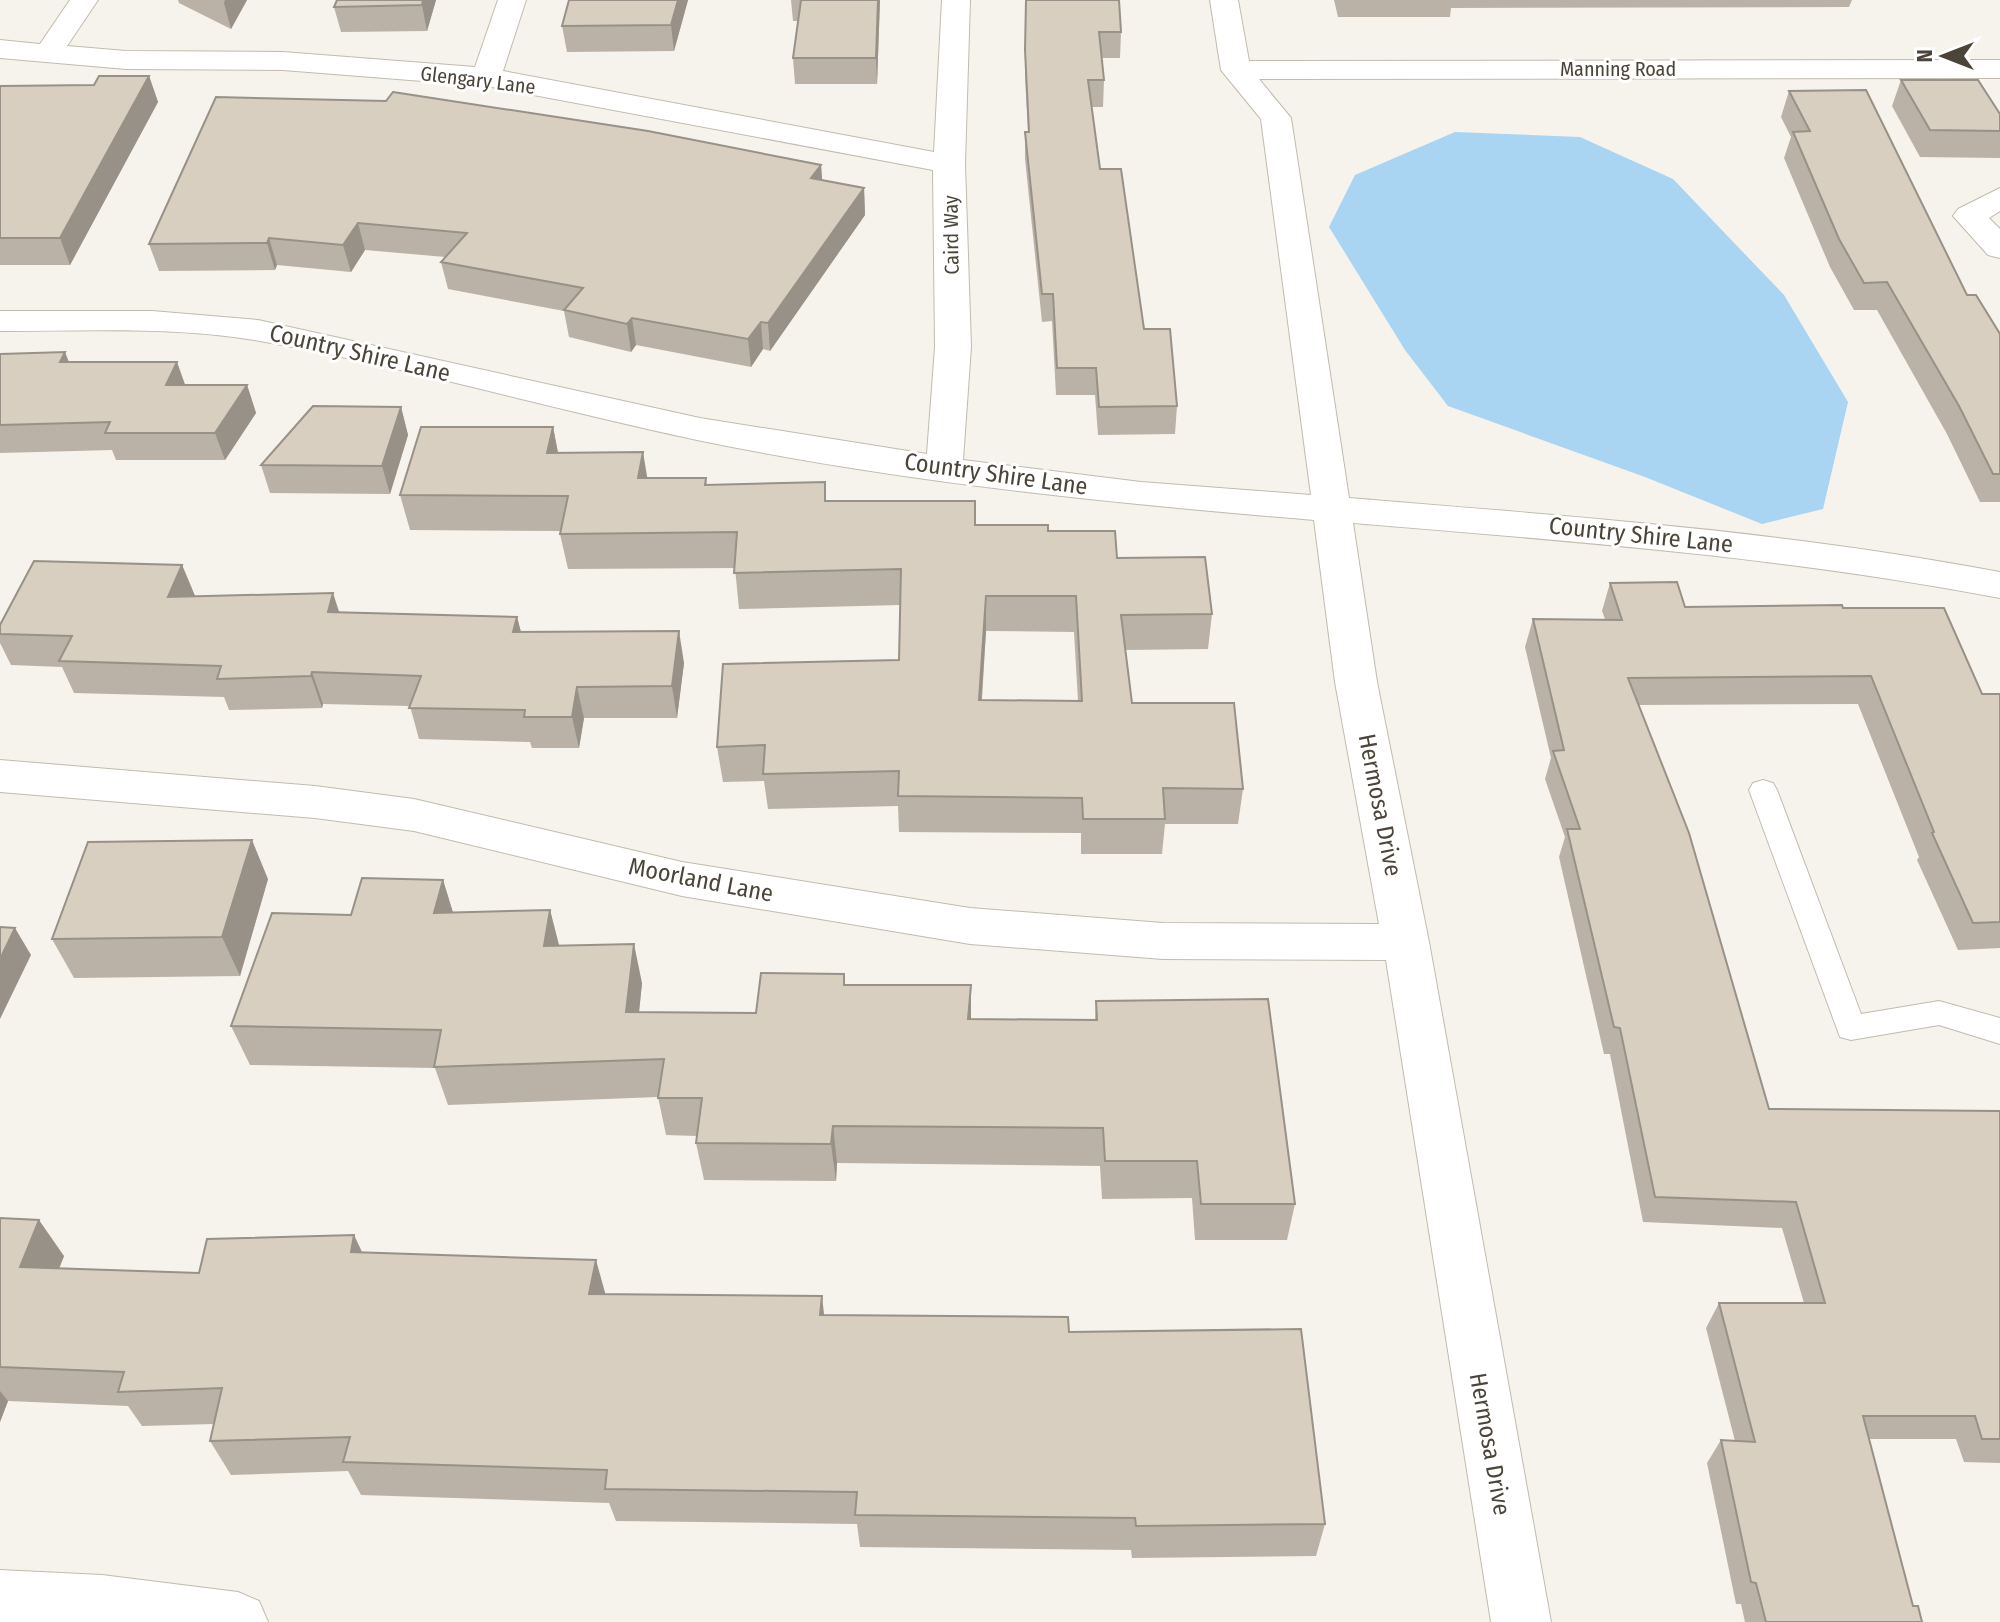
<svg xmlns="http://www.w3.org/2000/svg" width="2000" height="1622" viewBox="0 0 2000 1622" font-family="'Fira Sans Condensed',sans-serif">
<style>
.water{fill:#a9d4f2}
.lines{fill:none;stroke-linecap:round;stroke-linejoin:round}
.lane-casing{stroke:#c2bbae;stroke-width:2}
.street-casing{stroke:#c2bbae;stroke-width:2}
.lane{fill:#fff;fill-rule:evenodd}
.street{fill:#fff;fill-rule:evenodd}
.wall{fill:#bab2a6;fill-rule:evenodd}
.shaded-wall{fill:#979187}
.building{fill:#d8cfc1;stroke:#979187;stroke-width:2;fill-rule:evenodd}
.labels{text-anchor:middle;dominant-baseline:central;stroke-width:6;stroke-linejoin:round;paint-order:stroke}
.far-street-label{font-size:20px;fill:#4b4439;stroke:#fff}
.street-label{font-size:24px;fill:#4b4439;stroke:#fff}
</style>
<rect width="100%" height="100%" fill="#f6f3ec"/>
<polygon class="water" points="1455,132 1580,137 1673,179 1784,295 1848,402 1823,509 1762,524 1645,477 1448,406 1405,350 1329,227 1355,175"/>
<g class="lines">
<g class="lane-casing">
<polygon id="lane" points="1763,780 1773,783 1777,790 1861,1014 1939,1001 2000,1018 2000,1044 1939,1025 1851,1040 1840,1037 1749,790 1753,783"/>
</g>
<g class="street-casing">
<g id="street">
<path d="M70,0H98L67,46L126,51L283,52L475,67L498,0H526L503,71L934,152L942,0H970L965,164L971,347L963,460L1141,482L1311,495L1261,119L1221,70L1210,0H1238L1249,61L2000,60V78L1259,79L1291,118L1349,498C1567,516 1784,531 2000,572V598C1786,557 1570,541 1353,523L1377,682L1429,942L1551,1622H1491L1386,960L1163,959L970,944L682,896L414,831L315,818L0,792V760L315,786L414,799L682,862L970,908L1163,923L1379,924L1335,682L1314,520C1108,503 900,482 697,440C551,409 407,367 260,341C176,326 86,331 0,331V311H152L258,320L700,418L927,454L935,347L933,170L486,86L283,70L126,69L0,58V40L40,44Z"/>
<polygon points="2000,188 2000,211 1989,218 2000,229 2000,258 1988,255 1953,216 1958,209"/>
<polygon points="0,1570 102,1575 238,1592 259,1601 268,1622 0,1622"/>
</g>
</g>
<use href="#lane" class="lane"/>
<use href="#street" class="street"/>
</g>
<g class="wall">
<polygon points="178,0 247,0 231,29 179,3"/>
<polygon points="337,0 436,0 427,31 341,32 334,7"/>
<polygon points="688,0 674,51 567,52 562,26"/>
<polygon points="791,0 880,0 877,84 795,84 793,58 798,21 793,21"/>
<polygon points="1026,0 1121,32 1120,58 1101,58 1104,80 1103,107 1091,107 1100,169 1144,329 1177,406 1175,434 1098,435 1095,395 1056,395 1052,321 1042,322 1025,159 1025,132 1028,132 1025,76"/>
<polygon points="1334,0 1852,0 1849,7 1451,8 1450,17 1338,17"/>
<polygon points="149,76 158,102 70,265 0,265 0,86 94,85"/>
<polygon points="1901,80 2000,114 2000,158 1920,157 1892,106"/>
<polygon points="1789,91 2000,334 2000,502 1980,502 1947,434 1877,310 1854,310 1830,267 1784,158 1791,137 1781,117"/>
<polygon points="821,165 822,180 864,188 865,215 770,351 763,349 751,367 636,345 631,352 569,337 564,311 448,289 441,262 445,257 365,250 351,272 277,265 275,270 159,271 149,244"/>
<polygon points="0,354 69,362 185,385 247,385 256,413 225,460 116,460 112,450 0,453"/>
<polygon points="401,407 408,435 390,494 270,493 261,465"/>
<path d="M553,427L558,453L647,478H706L707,485L827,501L975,525L1048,531L1117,558L1212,614L1208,649L1125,650L1132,703L1243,789L1238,824H1165L1162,854H1081V833L899,832L898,806L768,809L764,781L723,782L717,747L899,660L900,605L739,609L735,568L568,569L560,534L561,531L410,530L400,495ZM986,631L1074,632L1078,701L982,700Z"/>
<polygon points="182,565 195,596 340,612 517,617 521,632 684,663 677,718 584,718 579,748 532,748 530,742 419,739 410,706 323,704 322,708 229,710 224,697 74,693 62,667 11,665 0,643 0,625"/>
<polygon points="1610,583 1685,607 1843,608 1982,694 2000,694 2000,948 1958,950 1917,860 1919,857 1858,704 1639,705 1769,1109 2000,1111 2000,1463 1964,1462 1956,1439 1869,1439 1913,1606 1922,1622 1745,1622 1741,1604 1736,1604 1707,1463 1721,1440 1735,1441 1706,1328 1719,1303 1804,1303 1782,1228 1643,1222 1610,1054 1604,1054 1559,857 1565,837 1545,779 1551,758 1525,647 1533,619 1605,619 1602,611"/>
<polygon points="268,879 240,976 74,978 52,939"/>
<polygon points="443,880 453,913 550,910 559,946 642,983 639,1012 756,1013 845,985 971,1019 1095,1020 1096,1001 1295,1204 1287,1240 1195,1240 1192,1198 1102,1199 1100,1166 837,1163 836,1181 704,1180 696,1143 697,1136 666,1135 658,1097 448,1105 435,1068 250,1065 231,1026 351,915"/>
<polygon points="0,1218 64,1256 59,1269 199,1273 362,1253 606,1294 824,1315 1069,1332 1325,1524 1316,1556 1132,1558 1131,1550 860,1547 857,1524 616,1521 609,1503 361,1495 348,1471 231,1475 210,1441 214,1424 142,1426 128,1406 8,1401 0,1422"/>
</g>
<g class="shaded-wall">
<polygon points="225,0 247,0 231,29 224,3"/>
<polygon points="423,0 436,0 427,31 422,5"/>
<polygon points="678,0 688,0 674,51 671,25"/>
<polygon points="878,0 880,0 877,84 876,58"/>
<polygon points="149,76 158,102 70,265 60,238"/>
<polygon points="821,165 823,191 811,178"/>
<polygon points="864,188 865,215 770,351 768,323"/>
<polygon points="358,223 365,250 351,272 343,245"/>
<polygon points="269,238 277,265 275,270 267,243"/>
<polygon points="632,318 636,345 631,352 627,324"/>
<polygon points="761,322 763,349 751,367 748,339"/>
<polygon points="65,352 76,380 60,362"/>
<polygon points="177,362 187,390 166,385"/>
<polygon points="247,385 256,413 225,460 215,433"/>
<polygon points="401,407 408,435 390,494 382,466"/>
<polygon points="553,427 560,463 547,453"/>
<polygon points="643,452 649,488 638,478"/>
<polygon points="182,565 195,596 168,597"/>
<polygon points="333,593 343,624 328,612"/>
<polygon points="986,596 986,631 979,735 979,700"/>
<polygon points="517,617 525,648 513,632"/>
<polygon points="679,631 684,663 677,718 672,686"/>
<polygon points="312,672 323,704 322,708 311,676"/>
<polygon points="577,687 584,718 579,748 572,717"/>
<polygon points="252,840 268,879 240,976 222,937"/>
<polygon points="443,880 455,919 434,913"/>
<polygon points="550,910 560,949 544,946"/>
<polygon points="15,928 31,955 0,1019 0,959"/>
<polygon points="634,944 642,983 635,1051 626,1012"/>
<polygon points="971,985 971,1024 968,1019"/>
<polygon points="833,1126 837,1163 836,1181 831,1144"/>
<polygon points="39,1220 64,1256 45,1303 20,1267"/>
<polygon points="354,1235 371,1271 351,1252"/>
<polygon points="596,1260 606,1296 589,1294"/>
<polygon points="822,1296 826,1332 820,1315"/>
<polygon points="0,1391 8,1401 0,1422"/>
</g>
<g class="building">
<polygon points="337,0 423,0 422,5 334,7"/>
<polygon points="569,0 678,0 671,25 562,26"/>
<polygon points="801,0 878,0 876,58 793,58"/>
<polygon points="1026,0 1119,0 1121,32 1099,32 1104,80 1088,80 1100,169 1121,169 1144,329 1170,329 1177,406 1099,407 1096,368 1057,368 1053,294 1042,294 1025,132 1029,132 1025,50"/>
<polygon points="99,76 149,76 60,238 0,238 0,86 94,85"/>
<polygon points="1901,80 1978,80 2000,114 2000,131 1930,130"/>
<polygon points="1866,90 1967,295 1976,295 2000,334 2000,474 1993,474 1959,406 1887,282 1864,283 1839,239 1793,132 1810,131 1789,91"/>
<polygon points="393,92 648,131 821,165 811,178 864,188 768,323 761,322 748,339 632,318 627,324 564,310 583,288 441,262 467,233 358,223 343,245 269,238 267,243 149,244 216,97 386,101"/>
<polygon points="65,352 60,362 177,362 166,385 247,385 215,433 105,433 110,422 0,425 0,354"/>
<polygon points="313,406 401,407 382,466 261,465"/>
<path d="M421,427H553L547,453L643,452L638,478H706L705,485L825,482V501H975V525H1048V531H1115L1117,558L1205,557L1212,614L1121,615L1132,703H1234L1243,789L1163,788L1165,819H1083L1082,798L898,796L899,771L763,774L765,745L717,747L723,664L899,660L901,569L734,573L737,532L560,534L568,496L400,495ZM986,596H1076L1082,701L979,700Z"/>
<polygon points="34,561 182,565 168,597 333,593 328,612 517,617 513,632 679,631 672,686 577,687 572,717 524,717 525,710 409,708 421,676 312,672 311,676 217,679 221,666 59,661 72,636 0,634 0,625"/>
<polygon points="1677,582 1685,607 1842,605 1843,608 1944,608 1982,694 2000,694 2000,922 1973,923 1932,833 1934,832 1871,676 1628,678 1689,833 1769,1109 2000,1111 2000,1439 1982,1439 1975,1416 1863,1416 1913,1606 1918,1606 1922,1622 1766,1622 1756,1583 1751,1582 1721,1440 1755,1442 1719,1303 1825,1303 1796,1202 1655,1197 1620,1028 1614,1027 1567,829 1580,829 1553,751 1564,750 1533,619 1622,620 1610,583"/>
<polygon points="252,840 222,937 52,939 88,842"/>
<polygon points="362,878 443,880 434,913 550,910 544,946 634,944 626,1012 756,1013 761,973 844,974 844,985 971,985 968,1019 1097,1020 1096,1001 1268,999 1295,1204 1201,1204 1197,1161 1105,1161 1103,1128 833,1126 831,1144 696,1143 702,1098 658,1098 664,1059 434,1067 441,1030 231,1026 272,913 351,915"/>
<polygon points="0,927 15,928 0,959"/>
<polygon points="0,1218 39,1220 20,1267 199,1273 207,1239 354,1235 351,1252 596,1260 589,1294 822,1296 820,1315 1068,1317 1069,1332 1301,1329 1325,1524 1136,1526 1135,1518 855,1515 857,1492 605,1489 607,1470 343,1462 350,1437 210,1441 222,1388 118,1392 124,1372 0,1367"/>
</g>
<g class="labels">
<g class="far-street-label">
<text x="1618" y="69">Manning Road</text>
<text transform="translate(478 80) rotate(7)">Glengary Lane</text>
<text transform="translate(951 235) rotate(-91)">Caird Way</text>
</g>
<g class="street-label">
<text transform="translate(360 353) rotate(13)">Country Shire Lane</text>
<text transform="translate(996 474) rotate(8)">Country Shire Lane</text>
<text transform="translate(1641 535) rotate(6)">Country Shire Lane</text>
<text transform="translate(1380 805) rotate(79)">Hermosa Drive</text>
<text transform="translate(701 880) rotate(11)">Moorland Lane</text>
<text transform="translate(1490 1444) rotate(80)">Hermosa Drive</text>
</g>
</g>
<g transform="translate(1944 56) rotate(270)" stroke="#ffffff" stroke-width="6" paint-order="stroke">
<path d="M0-6L14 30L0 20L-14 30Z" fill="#4b4439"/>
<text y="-12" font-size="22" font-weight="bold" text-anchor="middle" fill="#4b4439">N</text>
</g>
</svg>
